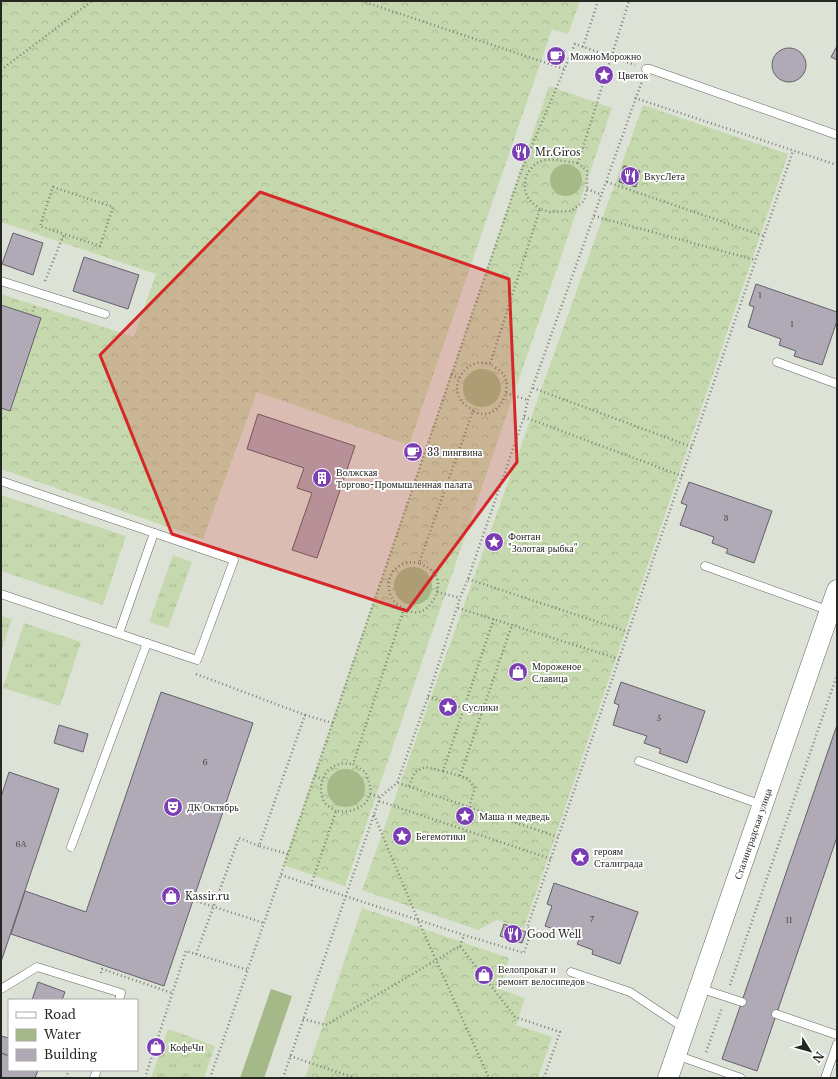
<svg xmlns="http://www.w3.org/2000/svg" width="838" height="1079" viewBox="0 0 838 1079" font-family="'Libre Baskerville',serif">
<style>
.grass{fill:url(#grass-tufts)}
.forest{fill:url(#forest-crowns)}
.water{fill:#a4b987}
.building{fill:#afaab5;stroke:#64606a}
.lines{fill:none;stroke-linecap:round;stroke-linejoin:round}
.service-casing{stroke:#64695f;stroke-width:9}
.tertiary-casing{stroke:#64695f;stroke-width:21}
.path{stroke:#7d8079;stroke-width:2.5;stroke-dasharray:1 3;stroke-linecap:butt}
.service{stroke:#fff;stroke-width:8}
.tertiary{stroke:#fff;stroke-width:20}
.marked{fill:#d62828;fill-opacity:0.2;stroke:#d62828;stroke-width:3;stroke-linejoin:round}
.labels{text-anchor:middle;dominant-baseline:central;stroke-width:3.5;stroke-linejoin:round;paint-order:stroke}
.number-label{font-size:8px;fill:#484848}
.poi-label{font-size:10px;fill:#252723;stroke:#fff;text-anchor:start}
.street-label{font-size:10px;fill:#252723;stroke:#fff}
</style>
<defs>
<pattern id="grass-tufts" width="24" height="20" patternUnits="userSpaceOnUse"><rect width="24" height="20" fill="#c6d9ae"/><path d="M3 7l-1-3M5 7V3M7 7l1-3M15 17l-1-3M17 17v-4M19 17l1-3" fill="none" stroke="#aaba95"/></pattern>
<pattern id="forest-crowns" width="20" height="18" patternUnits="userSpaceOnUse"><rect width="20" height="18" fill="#c6d9ae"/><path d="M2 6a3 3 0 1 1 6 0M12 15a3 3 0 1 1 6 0" fill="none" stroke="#aaba95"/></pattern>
</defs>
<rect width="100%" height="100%" fill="#dce2d6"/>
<g class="grass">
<polygon points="1,495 126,536 103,605 1,571"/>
<polygon points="173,555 192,562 168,628 149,622"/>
<polygon points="1,616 12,619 1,651"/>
<polygon points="24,623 81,642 60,706 3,688"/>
<polygon points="168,1029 215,1046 204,1078 151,1078"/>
</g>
<g class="forest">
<polygon points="1,1 580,1 568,34 552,29 409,445 257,392 203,539 1,469 1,294 134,337 156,274 1,222"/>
<polygon points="549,86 612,108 345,886 283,865"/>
<polygon points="643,105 788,154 524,928 497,920 478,930 362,890"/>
<polygon points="362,908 509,958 499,989 525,998 516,1025 552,1037 538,1078 305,1078"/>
</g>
<g class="water">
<circle cx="566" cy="180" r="16"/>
<circle cx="482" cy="388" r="19"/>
<circle cx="413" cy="586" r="19"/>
<circle cx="346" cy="788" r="19"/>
<polygon points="271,989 292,996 264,1078 240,1078"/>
</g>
<g class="building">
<polygon points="837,46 837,60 831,57"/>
<polygon points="553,47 565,51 559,64 548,60"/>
<circle cx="789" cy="65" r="17"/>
<polygon points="624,166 640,171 636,187 619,182"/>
<polygon points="13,233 43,243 33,275 2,264"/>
<polygon points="84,257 139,275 128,309 73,291"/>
<polygon points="756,284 837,312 837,321 822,365 794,356 796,351 779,345 781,339 748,327 754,307 749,305"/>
<polygon points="1,305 41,318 10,411 1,408"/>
<polygon points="258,414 355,446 317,558 292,550 312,493 297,488 304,468 247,449"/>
<polygon points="410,445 420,448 417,460 407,457"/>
<polygon points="689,482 772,511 754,563 726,553 728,549 712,543 714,537 680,525 687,505 681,503"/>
<polygon points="621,682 705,711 687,763 659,753 661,749 644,743 647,736 613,725 619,705 614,703"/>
<polygon points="161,692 253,723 164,986 11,934 25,891 86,912"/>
<polygon points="59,725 88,734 83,752 54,743"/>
<polygon points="837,725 837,837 757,1071 722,1059"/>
<polygon points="9,772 59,789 1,962 1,797"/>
<polygon points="554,883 638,912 620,964 592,954 593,950 577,944 580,938 545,926 552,906 547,904"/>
<polygon points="504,924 526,932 522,943 500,936"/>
<polygon points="38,982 65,992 62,1000 32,1000"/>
<polygon points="1,1036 9,1038 9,1056 1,1053"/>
<polygon points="1,1053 9,1056 9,1070 38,1070 35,1078 1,1078"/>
</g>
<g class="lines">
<g class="service-casing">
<g id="service">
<polyline points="646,69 650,69 837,135"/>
<polyline points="1,281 105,314"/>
<polyline points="777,362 837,384"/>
<polyline points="1,481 234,560 197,660 1,594"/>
<polyline points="705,566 830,611"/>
<polyline points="119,633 154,533"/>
<polyline points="639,761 762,805"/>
<polyline points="71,847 147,643"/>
<polyline points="571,972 630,992 684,1028"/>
<polyline points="699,988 742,1002"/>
<polyline points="1,989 37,967 121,993 119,1000"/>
<polyline points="776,1014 837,1035"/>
<polyline points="676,1055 741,1078"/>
<polyline points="94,1078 97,1070"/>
<polyline points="825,1078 837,1044"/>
</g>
</g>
<g class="tertiary-casing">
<polyline id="tertiary" points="668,1078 837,590"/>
</g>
<g class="path">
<polyline points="362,1 564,69"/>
<polyline points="583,47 598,1"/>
<polyline points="1,70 92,1"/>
<polyline points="635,98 837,165"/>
<polyline points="607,182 764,236"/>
<polyline points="587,189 602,195"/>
<path d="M540,209C535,205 530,202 527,196C520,181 530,162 546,160C556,159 568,162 578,163"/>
<polyline points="594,216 755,260"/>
<polyline points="45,281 64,234 100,246 113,207 53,187 40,226 64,234"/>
<polyline points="31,315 35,306"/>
<polyline points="451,375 459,378"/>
<polyline points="533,388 692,447"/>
<polyline points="506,393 528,400"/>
<path d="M473,411C470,408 466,406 463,403C450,390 460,367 477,363C481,362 486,363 490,364"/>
<polyline points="524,417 682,476"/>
<polyline points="468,579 628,632"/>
<polyline points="437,592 460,598"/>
<polyline points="458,608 619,659"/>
<path d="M404,609C401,607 396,604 394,601C386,591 387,574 398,567C404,562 412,562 419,563"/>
<polyline points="196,674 305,715 259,846 288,854"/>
<polyline points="428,697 482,714"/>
<polyline points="305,715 333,723"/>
<polyline points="443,771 460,776"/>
<polyline points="315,776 322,779"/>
<polyline points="398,783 558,837"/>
<polyline points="409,786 415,772 425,767 443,771 494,618"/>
<polyline points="370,794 380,797"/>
<polyline points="379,801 551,859"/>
<polyline points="469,807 475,788 468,779 460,776 512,625"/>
<path d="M336,811C333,809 329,807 326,804C315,790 323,767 340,764C344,763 349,764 353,764"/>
<polyline points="374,815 418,920 489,1078"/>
<polyline points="281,875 464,935 524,953 532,929 527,928 793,151"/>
<path d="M311,885L336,811C354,814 376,804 369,782C368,780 367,776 366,773C363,770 357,767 353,764L404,609C410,611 416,614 422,611C434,606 443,585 435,574C431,569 425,566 419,563L473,411C476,412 479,414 482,414C500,416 512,389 504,375C501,371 494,367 490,364L540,209L550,212L571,211L584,201L587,189V171L578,163L629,1"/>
<polyline points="193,900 264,923"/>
<polyline points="460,946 464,935"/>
<polyline points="196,954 239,838 259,846"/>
<polyline points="101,973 102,969 172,993"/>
<polyline points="730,985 837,675"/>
<polyline points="303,1019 326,1025 460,946 515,1017 560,1032 544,1078"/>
<polyline points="706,1052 722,1008"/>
<polyline points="290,1056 355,1078"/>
<polyline points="66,1078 69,1070"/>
<polyline points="145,1078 186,951 248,970"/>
<polyline points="210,1078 288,854 520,174 575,44 635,65"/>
<polyline points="283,1078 380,797 397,783 428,697 460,598 468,579 524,417 528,400 642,81"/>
</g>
<use href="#service" class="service"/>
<use href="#tertiary" class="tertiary"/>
</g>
<path class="marked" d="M260,192L509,279L517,462L407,611L172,534L100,355Z"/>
<defs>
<g id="cafe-disc" transform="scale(1)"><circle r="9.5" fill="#7c3eb3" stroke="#fff"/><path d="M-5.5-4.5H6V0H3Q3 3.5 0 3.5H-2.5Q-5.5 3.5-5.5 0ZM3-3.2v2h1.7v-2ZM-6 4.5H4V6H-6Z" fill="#fff"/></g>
<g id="sight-disc" transform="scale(1)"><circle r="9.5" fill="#7c3eb3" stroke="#fff"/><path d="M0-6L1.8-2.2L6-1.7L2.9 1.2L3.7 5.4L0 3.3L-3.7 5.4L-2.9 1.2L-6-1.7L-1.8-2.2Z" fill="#fff"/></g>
<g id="restaurant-disc" transform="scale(1)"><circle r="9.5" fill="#7c3eb3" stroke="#fff"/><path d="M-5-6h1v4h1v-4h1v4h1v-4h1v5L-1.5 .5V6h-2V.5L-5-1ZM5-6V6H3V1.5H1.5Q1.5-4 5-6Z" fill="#fff"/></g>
<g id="building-disc" transform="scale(1)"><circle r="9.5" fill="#7c3eb3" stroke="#fff"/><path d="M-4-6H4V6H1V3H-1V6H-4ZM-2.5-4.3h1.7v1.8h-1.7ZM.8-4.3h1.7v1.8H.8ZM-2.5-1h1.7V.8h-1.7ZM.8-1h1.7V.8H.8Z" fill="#fff"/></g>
<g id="shop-disc" transform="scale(1)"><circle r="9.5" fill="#7c3eb3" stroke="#fff"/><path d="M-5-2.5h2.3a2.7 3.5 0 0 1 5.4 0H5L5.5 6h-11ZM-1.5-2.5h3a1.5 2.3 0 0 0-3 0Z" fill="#fff"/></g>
<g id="theatre-disc" transform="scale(1)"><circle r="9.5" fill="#7c3eb3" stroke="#fff"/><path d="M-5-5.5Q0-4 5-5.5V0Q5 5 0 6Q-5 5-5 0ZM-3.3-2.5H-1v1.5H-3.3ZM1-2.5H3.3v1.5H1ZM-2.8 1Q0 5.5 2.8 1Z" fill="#fff"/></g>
</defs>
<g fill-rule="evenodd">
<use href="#cafe-disc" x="556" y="56"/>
<use href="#sight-disc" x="604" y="75"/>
<use href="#restaurant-disc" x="521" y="152"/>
<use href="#restaurant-disc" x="630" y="176"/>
<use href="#cafe-disc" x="413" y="452"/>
<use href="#building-disc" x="322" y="478"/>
<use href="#sight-disc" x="494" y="542"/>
<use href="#shop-disc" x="518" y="672"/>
<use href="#sight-disc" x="448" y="707"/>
<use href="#theatre-disc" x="173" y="807"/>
<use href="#sight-disc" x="465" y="816"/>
<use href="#sight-disc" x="402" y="836"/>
<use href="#sight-disc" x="580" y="857"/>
<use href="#shop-disc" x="171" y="896"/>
<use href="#restaurant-disc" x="513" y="934"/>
<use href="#shop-disc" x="484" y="975"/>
<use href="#shop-disc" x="156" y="1047"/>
</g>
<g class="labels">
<g class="number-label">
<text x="760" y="295">1</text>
<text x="792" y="324">1</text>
<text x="726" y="518">3</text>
<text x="659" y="718">5</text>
<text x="205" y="762">6</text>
<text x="21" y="844">6А</text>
<text x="592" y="919">7</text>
<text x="789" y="920">11</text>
</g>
<g class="poi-label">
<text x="570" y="56">МожноМорожно</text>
<text x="618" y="75">Цветок</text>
<text x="535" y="152">Mr.Giros</text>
<text x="644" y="176">ВкусЛета</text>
<text x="427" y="452">33 пингвина</text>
<text x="336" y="472">Волжская<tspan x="336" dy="12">Торгово-Промышленная палата</tspan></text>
<text x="508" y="536">Фонтан<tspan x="508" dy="12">"Золотая рыбка"</tspan></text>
<text x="532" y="666">Мороженое<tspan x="532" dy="12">Славица</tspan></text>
<text x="462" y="707">Суслики</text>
<text x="187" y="807">ДК Октябрь</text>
<text x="479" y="816">Маша и медведь</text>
<text x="416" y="836">Бегемотики</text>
<text x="594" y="851">героям<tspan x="594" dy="12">Сталиграда</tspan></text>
<text x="185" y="896">Kassir.ru</text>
<text x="527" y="934">Good Well</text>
<text x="498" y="969">Велопрокат и<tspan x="498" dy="12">ремонт велосипедов</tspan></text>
<text x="170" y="1047">КофеЧи</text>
</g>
<g class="street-label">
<text transform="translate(753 834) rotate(-71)">Сталинградская улица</text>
</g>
</g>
<rect width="838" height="1079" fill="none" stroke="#252723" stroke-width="4"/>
<rect x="8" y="999" width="130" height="72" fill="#ffffff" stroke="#a8a9a7"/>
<rect x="16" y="1012" width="20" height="6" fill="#ffffff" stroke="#a8a9a7"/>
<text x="44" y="1019" font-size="12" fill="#252723">Road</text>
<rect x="16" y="1029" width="20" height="12" fill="#a4b987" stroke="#a8a9a7"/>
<text x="44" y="1039" font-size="12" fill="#252723">Water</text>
<rect x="16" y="1049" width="20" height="12" fill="#afaab5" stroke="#a8a9a7"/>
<text x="44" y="1059" font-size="12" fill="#252723">Building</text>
<g transform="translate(810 1051) rotate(127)" stroke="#ffffff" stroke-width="3" paint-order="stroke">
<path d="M0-3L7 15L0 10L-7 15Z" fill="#252723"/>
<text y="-6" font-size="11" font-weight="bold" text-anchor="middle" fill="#252723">N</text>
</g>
</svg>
